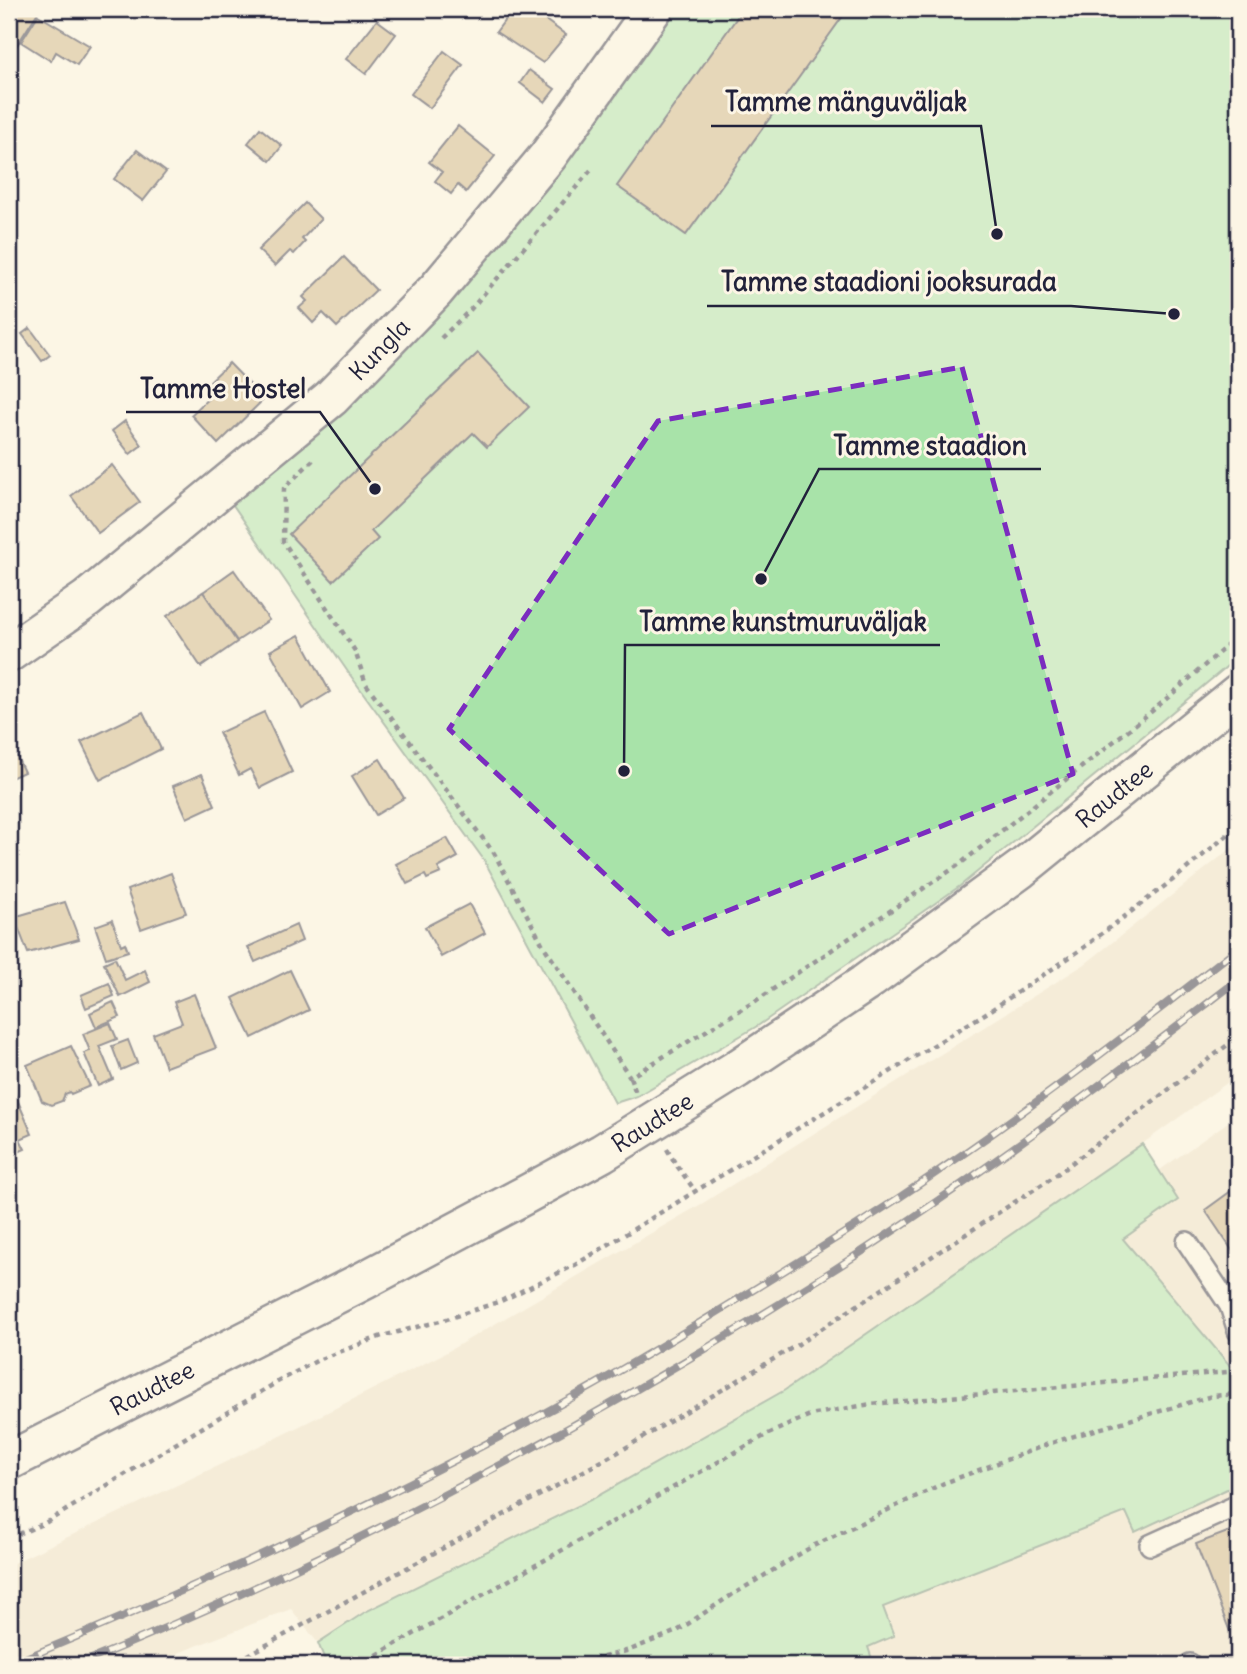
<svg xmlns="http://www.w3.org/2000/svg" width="1247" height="1674" viewBox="0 0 1247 1674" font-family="Delius,sans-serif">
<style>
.built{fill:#eee1c8}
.green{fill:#a8e3a9;stroke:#658272;stroke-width:2}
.building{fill:#cdb283;stroke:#22223b;stroke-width:2}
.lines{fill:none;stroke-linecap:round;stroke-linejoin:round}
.lane-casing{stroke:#22223b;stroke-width:24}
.street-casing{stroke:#22223b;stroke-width:42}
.path{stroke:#22223b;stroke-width:4.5;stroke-dasharray:5 5;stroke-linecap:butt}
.lane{stroke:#fcf5e5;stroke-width:19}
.street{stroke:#fcf5e5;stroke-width:37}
.rail-casing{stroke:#22223b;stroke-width:8}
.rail{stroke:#fcf5e5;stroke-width:5;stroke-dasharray:16;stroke-linecap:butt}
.marked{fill:none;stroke:#7b2cbf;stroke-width:5;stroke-dasharray:14 9;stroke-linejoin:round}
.labels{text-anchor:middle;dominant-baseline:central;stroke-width:6;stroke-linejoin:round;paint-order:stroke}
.street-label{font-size:24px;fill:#22223b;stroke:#fcf5e5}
.leader{fill:none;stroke:#22223b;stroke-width:2.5}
.callout-dot{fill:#22223b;stroke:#fcf5e5;stroke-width:2.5}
.callout-label{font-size:26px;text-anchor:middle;font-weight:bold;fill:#22223b;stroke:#fcf5e5;stroke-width:6;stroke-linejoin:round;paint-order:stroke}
</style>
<rect width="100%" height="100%" fill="#fcf5e5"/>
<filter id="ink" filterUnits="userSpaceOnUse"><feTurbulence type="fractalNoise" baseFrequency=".0143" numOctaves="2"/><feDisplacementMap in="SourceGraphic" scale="14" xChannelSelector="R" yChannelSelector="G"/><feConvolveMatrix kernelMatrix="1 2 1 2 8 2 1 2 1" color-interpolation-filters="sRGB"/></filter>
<g filter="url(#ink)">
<g class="built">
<polygon points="1238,843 1238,1075 1142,1144 785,1390 594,1498 365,1612 318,1643 291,1609 168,1657 140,1665 9,1665 9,1565 278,1437 445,1353 703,1203 1085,964"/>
<polygon points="1238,1115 1238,1354 1227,1362 1122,1238 1178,1200 1160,1170"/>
<polygon points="1238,1484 1238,1665 874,1665 868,1647 894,1636 883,1607 1127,1512 1136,1532"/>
</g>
<g class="green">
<polygon points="674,9 1238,9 1238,657 1159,723 960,886 759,1025 637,1096 615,1103 484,860 348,672 231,502 616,89"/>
<polygon points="1142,1144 1178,1200 1123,1239 1227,1362 1238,1377 1238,1484 1135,1532 1126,1512 883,1607 894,1636 868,1647 874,1665 327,1665 318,1643 365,1612 594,1498 785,1390"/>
</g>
<g class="building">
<polygon points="9,9 40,9 17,45 9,39"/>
<polygon points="513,9 530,9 566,35 543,63 496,32"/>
<polygon points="743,9 848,9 686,235 617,186"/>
<polygon points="38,15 90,46 77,65 56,52 51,61 21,42"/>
<polygon points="377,20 396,34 366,74 346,59"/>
<polygon points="444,51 463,65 430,108 411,94"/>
<polygon points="529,70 555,89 545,102 520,83"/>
<polygon points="458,126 495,156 466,192 458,185 451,194 435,181 442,172 429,162"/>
<polygon points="260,128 282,146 270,161 248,143"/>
<polygon points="137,150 166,172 143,201 114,179"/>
<polygon points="305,203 321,219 302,239 305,242 294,254 290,251 275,266 258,250"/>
<polygon points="344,257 376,290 337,327 323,313 313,323 299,308 307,301 303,297"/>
<polygon points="30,328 50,355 42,361 22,334"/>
<polygon points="478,353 529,407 487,447 473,433 371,531 378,539 333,581 289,534"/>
<polygon points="229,363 264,399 218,444 191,415 218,389 210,381"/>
<polygon points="125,421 142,445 130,454 112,431"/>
<polygon points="112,465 140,502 98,533 71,496"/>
<polygon points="234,570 269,620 237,641 203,592"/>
<polygon points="203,592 237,642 201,667 167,616"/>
<polygon points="299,635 330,692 302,709 270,651"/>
<polygon points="143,712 161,749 100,780 81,742"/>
<polygon points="264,712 292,772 260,788 250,769 239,775 219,733"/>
<polygon points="9,740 24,772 9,779"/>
<polygon points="380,759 404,798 376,815 352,776"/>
<polygon points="202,774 215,805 187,818 173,786"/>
<polygon points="447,838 458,857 438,868 441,873 427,879 425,875 407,884 396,864"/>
<polygon points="171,873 186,913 141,929 127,890"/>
<polygon points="65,902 79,939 28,953 14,917"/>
<polygon points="469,904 485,933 441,957 425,927"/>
<polygon points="112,920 121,945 125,943 128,951 106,958 95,926"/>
<polygon points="296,925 302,941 255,962 248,947"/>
<polygon points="115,958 125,980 145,970 150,982 120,997 104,963"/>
<polygon points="290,970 309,1010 252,1038 233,998"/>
<polygon points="109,983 114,996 86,1008 81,995"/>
<polygon points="194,994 216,1048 166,1067 153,1034 182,1023 174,1002"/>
<polygon points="113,1002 120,1017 96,1027 90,1013"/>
<polygon points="110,1023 117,1039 99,1046 113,1079 98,1086 84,1053 90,1051 83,1034"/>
<polygon points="128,1040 137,1063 121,1070 112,1046"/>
<polygon points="71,1046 90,1086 71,1094 70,1092 65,1094 62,1101 51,1105 42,1101 27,1065"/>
<polygon points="14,1092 32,1134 20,1139 25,1149 9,1156 9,1093"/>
<polygon points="1238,1186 1238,1259 1205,1210"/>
<polygon points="1238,1528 1238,1649 1237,1650 1196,1544"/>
</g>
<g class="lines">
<g class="lane-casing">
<g id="lane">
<polyline points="1187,1242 1230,1306"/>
<polyline points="1238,1301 1230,1306 1238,1331"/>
<polyline points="1150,1545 1238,1505"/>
<polyline points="1190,1664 1190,1665"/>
</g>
</g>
<g class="street-casing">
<g id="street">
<polyline points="9,653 87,599 331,398 436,290 548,156 653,9"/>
<polyline points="9,1461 365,1280 525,1195 602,1153 737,1069 864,984 1021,869 1238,693"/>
</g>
</g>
<g class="path">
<polyline points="441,338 470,310 592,169"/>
<polyline points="313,460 284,488 283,541 355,651 366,684 494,853 543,945 630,1077 757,1000 960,864 1157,707 1238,636"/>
<polyline points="630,1077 636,1093"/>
<polyline points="667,1149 675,1163 696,1192"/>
<polyline points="9,1538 45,1523 279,1381 320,1359 382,1336 444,1320 501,1301 575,1265 991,1010 1079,951 1178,876 1238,826"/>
<polyline points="230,1665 622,1450 797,1345 1056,1175 1238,1037"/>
<polyline points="359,1665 766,1435 810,1415 871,1404 1238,1371"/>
<polyline points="574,1665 630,1650 677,1631 727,1598 813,1546 944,1483 1057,1441 1212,1396 1238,1394"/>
</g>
<use href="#lane" class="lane"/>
<use href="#street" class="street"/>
<g class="rail-casing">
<g id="rail">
<path d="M9,1665C188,1591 364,1510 535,1418C600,1383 664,1345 727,1306C784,1271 841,1236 897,1199C1015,1121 1127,1035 1238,948"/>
<path d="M77,1665C341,1557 593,1423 835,1269C974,1180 1107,1081 1238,980"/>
</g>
</g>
<use href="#rail" class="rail"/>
</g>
</g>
<path d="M0 0H1247V1674H0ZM962,367L1073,774L669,934L449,729L658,421Z" fill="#fcf5e5" fill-opacity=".55" fill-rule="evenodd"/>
<path class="marked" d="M962,367L1073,774L669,934L449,729L658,421Z"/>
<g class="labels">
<g class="street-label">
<text transform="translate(379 349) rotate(-46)">Kungla</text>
<text transform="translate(1114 794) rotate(-39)">Raudtee</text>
<text transform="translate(652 1122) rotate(-32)">Raudtee</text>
<text transform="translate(152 1388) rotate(-27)">Raudtee</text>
</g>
</g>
<path class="leader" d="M997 234L981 126H711M1174 314L1071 306H707M375 489L320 412H126M761 579L819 469H1041M624 771L625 645H940"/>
<g class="callout-dot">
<circle cx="997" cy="234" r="7"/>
<circle cx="1174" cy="314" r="7"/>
<circle cx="375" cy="489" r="7"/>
<circle cx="761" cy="579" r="7"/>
<circle cx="624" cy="771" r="7"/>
</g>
<g class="callout-label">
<text x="846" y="111">Tamme mänguväljak</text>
<text x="889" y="291">Tamme staadioni jooksurada</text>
<text x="223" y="398">Tamme Hostel</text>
<text x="930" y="455">Tamme staadion</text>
<text x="783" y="631">Tamme kunstmuruväljak</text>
</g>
<rect width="1247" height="1674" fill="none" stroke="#fcf5e5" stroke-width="35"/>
<rect x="18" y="18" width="1212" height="1639" fill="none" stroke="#22223b" stroke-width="2.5" filter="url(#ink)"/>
</svg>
